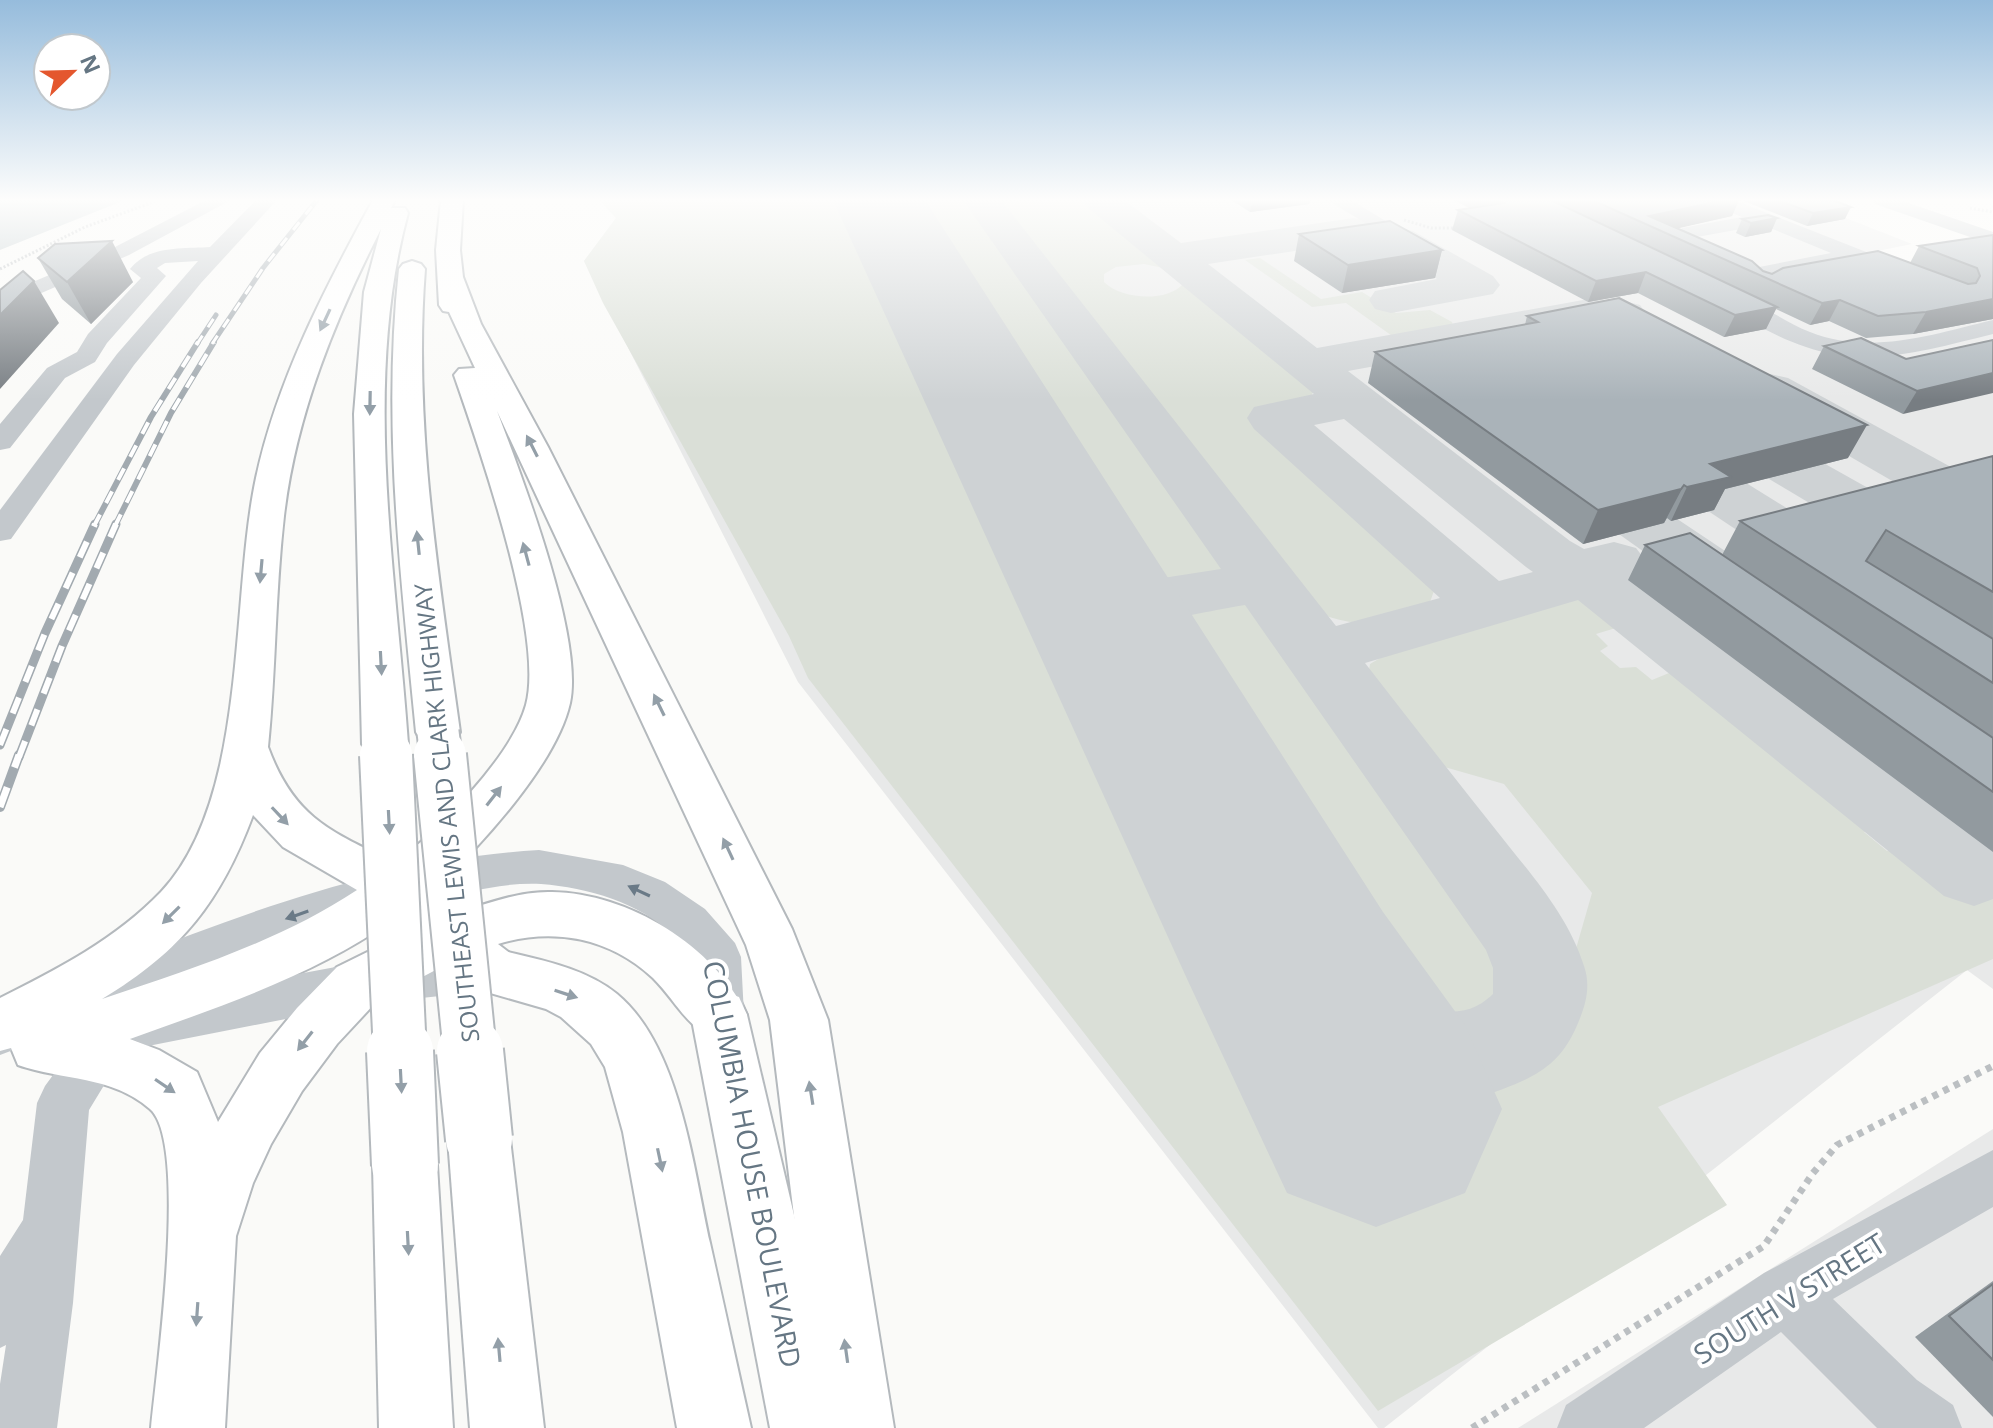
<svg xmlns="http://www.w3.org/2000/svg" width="1993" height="1428" viewBox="0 0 1993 1428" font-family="'Open Sans',sans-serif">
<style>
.built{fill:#e8e9e9}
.green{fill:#dadfd7;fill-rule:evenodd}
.water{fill:#bbc7cb}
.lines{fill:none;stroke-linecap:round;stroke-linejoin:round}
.taxiway{fill:#ced2d4;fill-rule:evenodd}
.runway{fill:#ced2d4;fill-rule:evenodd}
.major-casing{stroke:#b5babe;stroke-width:4}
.highway-casing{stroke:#b4b9bd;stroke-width:4}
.path-far1{stroke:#bbbfc2;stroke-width:3;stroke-dasharray:2 2;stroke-linecap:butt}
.path{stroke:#bbbfc2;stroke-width:7;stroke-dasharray:6 6;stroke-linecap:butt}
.minor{fill:#c3c8cc;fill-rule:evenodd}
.major{fill:#fff;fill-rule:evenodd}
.highway{fill:#fff;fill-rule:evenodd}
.rail-far3-casing{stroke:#a2aab0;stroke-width:5}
.rail-far2-casing{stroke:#a2aab0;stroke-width:6}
.rail-far1-casing{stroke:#a2aab0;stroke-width:9}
.rail-casing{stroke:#a2aab0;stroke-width:10}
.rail-far3{stroke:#fff;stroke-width:3;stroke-dasharray:10;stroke-linecap:butt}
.rail-far2{stroke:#fff;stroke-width:4;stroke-dasharray:13;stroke-linecap:butt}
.rail-far1{stroke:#fff;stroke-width:6;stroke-dasharray:17;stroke-linecap:butt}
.rail{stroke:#fff;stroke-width:7;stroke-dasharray:21;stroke-linecap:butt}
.highway-bridge-far2-casing{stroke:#b4b9bd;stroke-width:45;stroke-linecap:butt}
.highway-bridge-far1-casing{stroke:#b4b9bd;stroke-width:56;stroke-linecap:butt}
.highway-bridge-casing{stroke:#b4b9bd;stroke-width:70;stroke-linecap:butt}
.highway-bridge-far2{stroke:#fff;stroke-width:41}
.highway-bridge-far1{stroke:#fff;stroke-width:52}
.highway-bridge{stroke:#fff;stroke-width:66}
.wall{fill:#929a9f}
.shaded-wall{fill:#777d82}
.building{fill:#aab3b9;stroke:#777d82;stroke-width:2}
.oneway{fill:#939fa8}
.oneway2{fill:#6a7a87}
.labels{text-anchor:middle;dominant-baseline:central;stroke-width:8;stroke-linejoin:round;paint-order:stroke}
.street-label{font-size:24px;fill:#657683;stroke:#fff}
.near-street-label{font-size:28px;fill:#657683;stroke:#fff}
</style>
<rect width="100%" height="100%" fill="#fafaf8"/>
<g class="built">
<polygon points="599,200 1800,200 1912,244 1848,257 1993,303 1993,989 1967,970 1384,1428 1378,1428 798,682 584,261 616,218"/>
<polygon points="1993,1129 1993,1428 1518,1428"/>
</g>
<g class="green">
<path d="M599,200H859L1334,1142L1443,1106L1439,1097C1501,1075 1575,1067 1572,985L1567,980L1592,893L1504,784L1420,760L1414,755L1366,689L1370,664L1392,651L1584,595C1609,595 1632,615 1648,633V637L1638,639L1619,627L1596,634L1608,646L1600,651L1620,668L1636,667L1652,680L1674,671L1656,655L1672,652L1685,659L1794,744L1793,748L1779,754L1801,769L1815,764L1841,782L1825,790L1847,807C1866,799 1878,805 1890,822L1864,832L1887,851L1917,842L1964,876L1984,869L1972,860L1973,854L1988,849L1993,853V959L1658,1107L1727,1205L1378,1411L808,678L789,636L603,303L584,261L616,218Z"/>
<polygon points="898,200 972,200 1218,541 1233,572 1181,586 1124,590"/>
<path d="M992,200H1092L1306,374L1316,387L1310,398L1251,413L1428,573L1435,588L1430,602C1396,633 1332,628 1298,600ZM1144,264L1173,270L1183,279V284C1166,303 1121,299 1104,282V274L1116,267Z"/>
<polygon points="1260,258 1321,299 1362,292 1396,313 1430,310 1452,322 1453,326 1395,338 1346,303 1312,307 1245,260"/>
<path d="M1251,600L1261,606L1282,630L1509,944C1515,955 1522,966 1523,979C1528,1029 1460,1032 1427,1023C1399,1015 1374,995 1350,981L1140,618L1191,603Z"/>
</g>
<polygon class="water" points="0,200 125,200 0,250"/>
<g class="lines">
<g class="taxiway">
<path d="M963,200H1001L1336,626L1440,598L1254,429L1247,418L1254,407L1314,394L1088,208L1082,200H1124L1181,243L1354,218L1413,231L1493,276L1500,285L1493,294L1391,313L1375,309L1369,300L1375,291L1437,279L1386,249L1354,242L1208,264L1317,348L1583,300L1624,301L1640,305L1647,315L1640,325L1624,329L1583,328L1348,371L1570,541L1584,549L1614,542L1636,548L1646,561L1636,574L1630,576L1993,840V899L1974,906L1944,896L1578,600L1365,663C1407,717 1449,771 1492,825C1526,869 1567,912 1584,966C1592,989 1584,1010 1575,1030C1559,1064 1537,1076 1503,1089C1408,1125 1298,1070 1255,981L1269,953C1279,949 1294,941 1304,942C1345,947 1365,991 1401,1006C1413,1012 1430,1012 1443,1012C1465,1012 1477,1009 1493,994V968L1486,950L1245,605C1196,612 1127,635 1080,613C1071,609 1065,599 1059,591L1069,577C1090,572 1106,571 1124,584L1221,569ZM1344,419L1526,567L1533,572L1499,581L1314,425Z"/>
<polygon points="1770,374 1788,378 1993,490 1993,532 1972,527 1752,400 1745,389 1752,378"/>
<polygon points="1708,404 1727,409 1993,558 1993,604 1970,599 1689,431 1682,420 1689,409"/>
<polygon points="1637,423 1656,427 1993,636 1993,691 1968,684 1618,451 1610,439 1618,427"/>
<polygon points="1563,451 1583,456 1773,583 1783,597 1773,611 1750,617 1727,611 1543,480 1535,468 1543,456"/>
</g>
<polygon class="runway" points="833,200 925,200 1383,912 1465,1025 1502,1109 1465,1193 1376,1227 1287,1193 1188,981"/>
<g class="major-casing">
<g id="major">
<path d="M492,948C534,959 583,966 617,994C680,1046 693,1167 710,1243C724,1305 737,1366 751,1428H677L623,1132L605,1067L591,1044L561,1017L546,1009L473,988L465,971L473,954Z"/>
<polygon points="719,990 739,997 747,1015 844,1428 770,1428 691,1015 699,997"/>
</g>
</g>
<g class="highway-casing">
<g id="highway">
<path d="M373,200H395L391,208H405L408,213C362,382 396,571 408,744L401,755L385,760L369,755L362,744L354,414L364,292L381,229C335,319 296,415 284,516C275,593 276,670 268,747C294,818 331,832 396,863C439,829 511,758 526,705C545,636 479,447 454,375L459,369L475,368L449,312L443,311L439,305L436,250L441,200H463L460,250L463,277L481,324L548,447L792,929L828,1020L894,1428H820L770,1020L746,945L497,411C522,477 584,638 570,703C556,765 480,846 436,888L462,911C492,902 521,891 552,892C628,893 715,946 747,1015L739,1033L719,1040C686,1028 677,1002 653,978C610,938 554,927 498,944L511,954L519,971L511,988C478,999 470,986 447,964L377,1001L337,1044L302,1091L271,1144L253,1183L236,1236L225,1428H151C156,1373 189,1143 150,1109C111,1075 63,1081 18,1065L11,1048L0,1051V998C58,969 116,939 161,892C249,798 230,600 256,478C277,380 325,288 373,200ZM253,815L283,847L357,890C280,941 189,970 102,999C182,951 221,901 253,815ZM397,917L412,930L337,967L297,1008L260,1053L218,1122L197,1072L159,1050L130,1039C222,1006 318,974 397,917Z"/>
<path d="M412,261L421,264L425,269C413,425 439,578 460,732L454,743L438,748L422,743L416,732C401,577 382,424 399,269L403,264Z"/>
<polygon points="479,1109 501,1118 510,1139 544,1428 470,1428 448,1139 457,1118"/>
<polygon points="405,1134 427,1143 437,1165 453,1428 379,1428 373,1165 383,1143"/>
</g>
</g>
<g class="path-far1">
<polyline points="1970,208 1993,212"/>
<polyline points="1404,220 1431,228 1456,228"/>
<polyline points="0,269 85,227 159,200"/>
</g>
<polyline class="path" points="1472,1428 1764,1246 1813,1173 1837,1145 1993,1066"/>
<g class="minor">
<polygon points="206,200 231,200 129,255 0,311 0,296 115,247"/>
<path d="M256,200H277L201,283L134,365L11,539L0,541V510L117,354L198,261L165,263L157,268L166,276L107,343L95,362L65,378L10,448L0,450V424L47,368L77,352L88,334L141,278L130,269C149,245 183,249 210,247Z"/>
<polygon points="1327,200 1351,200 1394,226 1384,232 1377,230"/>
<polygon points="1707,200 1734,200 1912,270 1915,275 1904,282 1852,262 1768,278 1774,285 1771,290 1755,290 1743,279 1749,269 1831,253 1763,225 1697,237 1691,246 1677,246 1674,242 1682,228 1742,217 1710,204"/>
<polygon points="1872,200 1900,200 1993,232 1993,245 1875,204"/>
<path d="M1726,292C1755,299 1782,321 1810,332C1870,356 1934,334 1993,320V334C1931,349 1869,369 1806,347C1775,337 1747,319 1718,304L1715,299L1718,294Z"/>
<path d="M539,850L623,865L665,882L705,909L735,943L741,957L744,1015L736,1030L719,1037L702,1030C683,991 710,972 674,936C639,902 588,888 541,884C503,882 464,893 427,901C396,908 363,912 332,922C219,958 112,1014 0,1055V1010C174,942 349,861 539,850Z"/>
<polygon points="486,951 503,957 510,971 503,985 486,991 357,1005 148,1046 131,1039 123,1024 131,1009 148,1002 357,963"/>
<polygon points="98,1031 116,1038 123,1054 89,1110 73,1303 57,1428 0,1428 0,1384 6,1345 0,1348 0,1256 23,1220 37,1103 45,1086 80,1038"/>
<polygon points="1993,1150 1993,1207 1833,1299 1917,1380 1953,1405 1962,1428 1877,1428 1781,1332 1644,1428 1557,1428 1566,1405 1764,1273"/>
</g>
<use href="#major" class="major"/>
<use href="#highway" class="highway"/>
<g class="rail-far3-casing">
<g id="rail-far3">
<polyline points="197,344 216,315"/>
<polyline points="212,344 263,268 317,200"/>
</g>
</g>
<g class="rail-far2-casing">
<g id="rail-far2">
<polyline points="94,526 151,417 198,342"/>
<polyline points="115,526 171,413 214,342"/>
</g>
</g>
<g class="rail-far1-casing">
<g id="rail-far1">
<polyline points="0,745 45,633 95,524"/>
<polyline points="19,757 62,646 116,524"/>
</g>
</g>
<g class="rail-casing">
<polyline id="rail" points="0,807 19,755"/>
</g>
<use href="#rail-far3" class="rail-far3"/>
<use href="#rail-far2" class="rail-far2"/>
<use href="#rail-far1" class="rail-far1"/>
<use href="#rail" class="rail"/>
<g class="highway-bridge-far2-casing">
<g id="highway-bridge-far2">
<polyline points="438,732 441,757"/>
<polyline points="385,744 386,757"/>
</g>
</g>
<g class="highway-bridge-far1-casing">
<g id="highway-bridge-far1">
<polyline points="386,755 400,1053"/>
<polyline points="440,755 470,1053"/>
</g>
</g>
<g class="highway-bridge-casing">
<g id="highway-bridge">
<polyline points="400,1051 405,1165"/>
<polyline points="470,1051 479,1139"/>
</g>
</g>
<use href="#highway-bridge-far2" class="highway-bridge-far2"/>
<use href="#highway-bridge-far1" class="highway-bridge-far1"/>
<use href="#highway-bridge" class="highway-bridge"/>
</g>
<g class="wall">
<polygon points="1231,200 1310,200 1309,204 1250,212"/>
<polygon points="1453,200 1739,200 1732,216 1677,228 1763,271 1772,274 1910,263 1919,246 1993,235 1993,319 1913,334 1866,338 1829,321 1810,325 1776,309 1766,329 1724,337 1638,293 1588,302 1452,230 1458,210 1469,208"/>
<polygon points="1741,200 1833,200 1845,219 1807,226"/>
<polygon points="1777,218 1771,232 1745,237 1736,233 1742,219"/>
<polygon points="1299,234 1442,250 1435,278 1342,293 1294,261"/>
<polygon points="38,258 133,282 91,324 62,299"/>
<polygon points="1527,316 1848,458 1725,489 1714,510 1671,521 1667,518 1664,523 1583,544 1368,383 1375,352 1525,325"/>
<polygon points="1993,340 1903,414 1812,369 1824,346 1906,359"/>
<polygon points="1993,456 1993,852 1628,580 1645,545 1722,555 1740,521"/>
<polygon points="1993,1281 1993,1417 1915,1337"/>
</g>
<g class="shaded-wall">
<polygon points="1252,200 1310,200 1309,204 1250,212"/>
<polygon points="1725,200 1739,200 1732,216 1662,232 1649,216"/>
<polygon points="1851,207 1845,219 1807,226 1813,213"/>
<polygon points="1777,218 1771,232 1745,237 1751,223"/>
<polygon points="112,241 133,282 91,324 67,282"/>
<polygon points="1442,250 1435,278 1342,293 1348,265"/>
<polygon points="1646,272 1638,293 1588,302 1596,281"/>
<polygon points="34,281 59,323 0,389 0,315"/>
<polygon points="1993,299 1993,319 1913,334 1926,312"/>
<polygon points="1840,300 1829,321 1810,325 1822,303"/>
<polygon points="1777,307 1766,329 1724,337 1735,315"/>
<polygon points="1993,373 1993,393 1903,414 1917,391"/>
<polygon points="1867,425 1848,458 1725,489 1714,510 1671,521 1687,487 1710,464"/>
<polygon points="1684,485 1664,523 1583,544 1598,510"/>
</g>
<g class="building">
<polygon points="1496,200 1551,200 1777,307 1735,315 1646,272 1596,281 1458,210 1503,203"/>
<polygon points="1592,200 1725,200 1649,216 1752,261 1763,271 1772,274 1783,268 1878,251 1968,284 1976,283 1980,276 1977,268 1919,246 1993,235 1993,299 1926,312 1878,316 1840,300 1822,303"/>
<polygon points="1777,200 1833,200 1851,207 1813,213"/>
<polygon points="1768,215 1777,218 1751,223 1742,219"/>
<polygon points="1390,221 1442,250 1348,265 1299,234"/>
<polygon points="112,241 67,282 38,258 55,244"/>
<polygon points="23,271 34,281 0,315 0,290"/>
<polygon points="1619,298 1867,425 1710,464 1731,477 1687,487 1684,485 1681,489 1598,510 1375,352 1538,322 1527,316"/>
<polygon points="1861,338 1906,359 1993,340 1993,373 1917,391 1824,346"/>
<polygon points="1993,456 1993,592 1886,530 1866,561 1993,639 1993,683 1740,521"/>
<polygon points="1690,533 1993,738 1993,792 1645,545"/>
<polygon points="1993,1284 1993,1360 1949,1316"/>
</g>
<defs><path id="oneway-solid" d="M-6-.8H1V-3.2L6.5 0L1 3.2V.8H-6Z" transform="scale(2)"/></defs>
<g class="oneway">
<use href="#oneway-solid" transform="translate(325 320) rotate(115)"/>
<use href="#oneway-solid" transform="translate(370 403) rotate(91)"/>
<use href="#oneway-solid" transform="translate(532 446) rotate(-117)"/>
<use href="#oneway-solid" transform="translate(418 543) rotate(-96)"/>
<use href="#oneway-solid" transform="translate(526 554) rotate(-105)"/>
<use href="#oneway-solid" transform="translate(261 571) rotate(95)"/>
<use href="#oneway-solid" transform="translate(381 663) rotate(87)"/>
<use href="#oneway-solid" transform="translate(659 705) rotate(-116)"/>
<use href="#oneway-solid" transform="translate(494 796) rotate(-52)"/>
<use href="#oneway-solid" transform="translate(280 816) rotate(47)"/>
<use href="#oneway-solid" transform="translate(389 822) rotate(87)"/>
<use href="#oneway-solid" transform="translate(728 849) rotate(-115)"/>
<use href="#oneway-solid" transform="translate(171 915) rotate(135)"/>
<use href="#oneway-solid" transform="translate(566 994) rotate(18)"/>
<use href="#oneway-solid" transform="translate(305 1041) rotate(128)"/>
<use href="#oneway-solid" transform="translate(401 1081) rotate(87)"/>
<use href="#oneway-solid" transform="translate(165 1086) rotate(34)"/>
<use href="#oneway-solid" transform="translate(811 1093) rotate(-99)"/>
<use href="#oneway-solid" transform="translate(660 1160) rotate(78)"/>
<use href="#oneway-solid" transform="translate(408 1243) rotate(87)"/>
<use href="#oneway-solid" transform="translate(197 1314) rotate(94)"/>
<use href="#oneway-solid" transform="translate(499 1350) rotate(-95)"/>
<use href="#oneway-solid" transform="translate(846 1351) rotate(-98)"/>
</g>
<g class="oneway2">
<use href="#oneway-solid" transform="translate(639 891) rotate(-155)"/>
<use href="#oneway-solid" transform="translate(297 915) rotate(161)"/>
</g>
<linearGradient id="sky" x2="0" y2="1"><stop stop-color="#96bcdc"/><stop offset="0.5" stop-color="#fdfdfc"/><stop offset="1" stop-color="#fdfdfc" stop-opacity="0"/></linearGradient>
<rect width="1993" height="400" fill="url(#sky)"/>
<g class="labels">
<g class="street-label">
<text transform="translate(446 813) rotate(-96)">SOUTHEAST LEWIS AND CLARK HIGHWAY</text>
</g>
<g class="near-street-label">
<text transform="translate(753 1164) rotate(79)">COLUMBIA HOUSE BOULEVARD</text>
<text transform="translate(1789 1298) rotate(-32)">SOUTH V STREET</text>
</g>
</g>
<g transform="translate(72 72) rotate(67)"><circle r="38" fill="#ffffff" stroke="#c1c8cd" stroke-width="2"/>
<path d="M0-6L14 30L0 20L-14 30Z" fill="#e4572e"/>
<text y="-12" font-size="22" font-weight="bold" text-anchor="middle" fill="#657683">N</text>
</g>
</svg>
